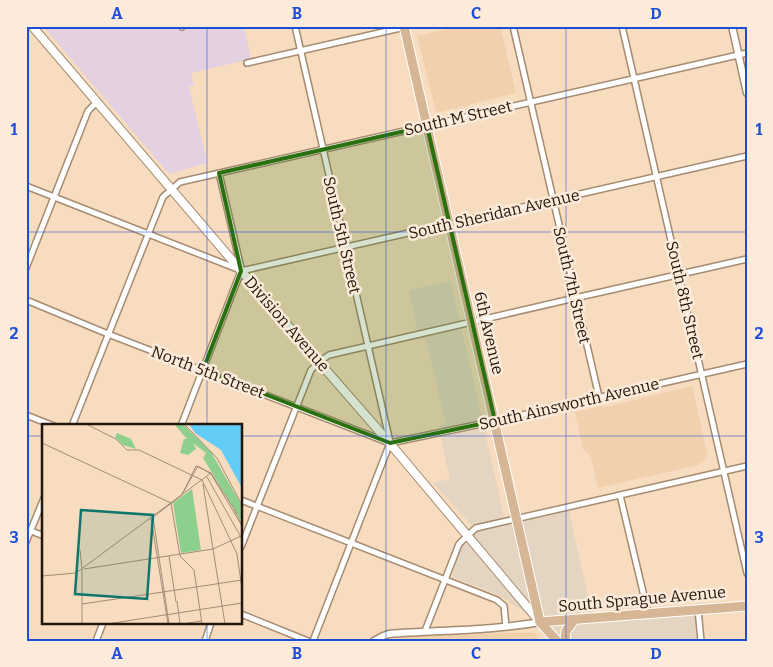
<svg xmlns="http://www.w3.org/2000/svg" width="773" height="667" viewBox="0 0 773 667" font-family="Bitter,serif">
<style>
.commercial{fill:#e4d5c2}
.built{fill:#f1d0ae}
.medical{fill:#e3d1e1}
.lines{fill:none;stroke-linecap:round;stroke-linejoin:round}
.minor-casing{stroke:#a58b70;stroke-width:8}
.tertiary-casing{stroke:#a58b70;stroke-width:9}
.secondary-casing{stroke:#a58b70;stroke-width:10}
.primary-casing{stroke:#fff;stroke-width:11}
.minor{stroke:#fff;stroke-width:5}
.tertiary{stroke:#fff;stroke-width:6}
.secondary{stroke:#fff;stroke-width:8}
.primary{stroke:#d6b695;stroke-width:9}
.marked{fill:#2a700e;fill-opacity:0.2;stroke:#2a700e;stroke-width:4;stroke-linejoin:round}
.grid{fill:none;stroke:#1d4ed8;stroke-width:1;stroke-opacity:0.55}
.labels{text-anchor:middle;dominant-baseline:central;stroke-width:5;stroke-linejoin:round;paint-order:stroke}
.street-label{font-size:16px;fill:#21170d;stroke:#fcebda}
.inset-road{fill:none;stroke:#a28d78;stroke-width:1}
.view{fill:#0f766e;fill-opacity:0.15;stroke:#0f766e;stroke-width:2.5}
.inset-edge{fill:none;stroke:#21170d;stroke-width:2.5}
.neatline{fill:none;stroke:#1d4ed8;stroke-width:2}
.grid-label{font-size:16px;text-anchor:middle;font-weight:bold;fill:#1d4ed8}
</style>
<rect width="100%" height="100%" fill="#f8dcbf"/>
<polygon class="commercial" points="451,281 505,521 568,507 593,618 698,609 701,641 557,641 540,622 498,595 452,577 464,531 474,528 433,483 450,479 438,426 446,424 426,339 420,340 409,290"/>
<g class="built">
<polygon points="461,26 500,26 516,93 436,113 417,36"/>
<polygon points="692,386 708,457 698,465 598,488 591,457 583,448 575,412 602,406 603,408"/>
<polygon points="451,632 463,635 532,632 535,633 540,641 394,641 396,638"/>
</g>
<polygon class="medical" points="43,26 244,26 251,59 191,73 194,85 189,87 207,163 169,174"/>
<g class="lines">
<g class="minor-casing">
<g id="minor">
<polyline points="295,26 390,442"/>
<polyline points="513,26 599,397"/>
<polyline points="622,26 747,573"/>
<polyline points="182,27 183,26"/>
<polyline points="247,63 405,27"/>
<polyline points="219,173 241,268"/>
<polyline points="26,186 240,270"/>
<polyline points="26,268 88,111 97,102"/>
<polyline points="241,271 747,156"/>
<polyline points="26,300 108,334 387,442"/>
<polyline points="26,415 54,426"/>
<polyline points="72,426 163,197 180,182 747,53"/>
<polyline points="181,426 241,271"/>
<polyline points="390,443 495,421 747,364"/>
<polyline points="620,495 648,613"/>
<polyline points="241,500 497,600 504,606 506,627"/>
<polyline points="26,529 44,536"/>
<polyline points="26,542 44,498"/>
<polyline points="241,547 311,370 319,362 329,355 575,298 747,259"/>
<polyline points="698,609 701,641"/>
<polyline points="241,614 308,641"/>
<polyline points="425,631 459,544 468,535 476,528 747,466"/>
<polyline points="96,641 103,623"/>
<polyline points="205,641 211,623"/>
<polyline points="313,641 390,443"/>
</g>
</g>
<g class="tertiary-casing">
<g id="tertiary">
<polyline points="732,26 747,93"/>
<path d="M374,641L383,636L389,634C439,630 490,631 540,622"/>
</g>
</g>
<g class="secondary-casing">
<polyline id="secondary" points="32,26 319,362 387,440 540,622"/>
</g>
<g class="primary-casing">
<g id="primary">
<polyline points="404,26 540,622 557,641"/>
<polyline points="540,622 747,606"/>
<polyline points="565,641 566,631 574,620"/>
</g>
</g>
<use href="#minor" class="minor"/>
<use href="#tertiary" class="tertiary"/>
<use href="#secondary" class="secondary"/>
<use href="#primary" class="primary"/>
</g>
<path class="marked" d="M427,126L495,421L390,443L203,370L241,271L219,173Z"/>
<path class="grid" d="M207,26V426M386,26V641M566,26V641M26,232H747M26,436H44M241,436H747M207,623V641"/>
<g class="labels">
<g class="street-label">
<text transform="translate(458 118) rotate(-13)">South M Street</text>
<text transform="translate(494 214) rotate(-13)">South Sheridan Avenue</text>
<text transform="translate(342 235) rotate(77)">South 5th Street</text>
<text transform="translate(572 285) rotate(77)">South 7th Street</text>
<text transform="translate(685 300) rotate(77)">South 8th Street</text>
<text transform="translate(287 324) rotate(49)">Division Avenue</text>
<text transform="translate(489 333) rotate(77)">6th Avenue</text>
<text transform="translate(208 372) rotate(21)">North 5th Street</text>
<text transform="translate(569 404) rotate(-13)">South Ainsworth Avenue</text>
<text transform="translate(642 599) rotate(-5)">South Sprague Avenue</text>
</g>
</g>
<g transform="translate(42 424)">
<rect width="200" height="200" fill="#f8dcbf"/>
<path d="M132,0H141L169,28L200,82V98L161,34L164,29L151,19L154,25L146,31L138,29L142,15H145ZM75,9L89,15L94,25L81,21L73,13ZM150,65L159,126L139,129L131,79Z" fill="#8dcf8d"/>
<path d="M147,0H200V64L179,26L153,9Z" fill="#63ccf7"/>
<path class="inset-road" d="M44,0L74,15L85,26H97L160,56L195,130L200,165M142,0L175,34L200,81M0,19L129,79M165,53L200,115M161,60L171,125L199,112M141,69L154,42L169,49M129,79L138,132L152,146L160,200M195,90L192,85L199,99M109,94L126,200M38,126L40,144M127,132L134,178M40,145V200M42,145L171,125L183,200M0,152L34,149L169,49L192,85M121,168L200,156M135,177L138,200M40,180L121,168M65,200L200,179M127,200L111,93L139,72L156,42L169,50L200,102M141,200L159,197"/>
<path class="view" d="M39,86L111,91L105,175L33,170Z"/>
<rect width="200" height="200" class="inset-edge"/>
</g>
<rect width="773" height="667" fill="none" stroke="#fcebda" stroke-width="55"/>
<rect x="28" y="28" width="718" height="612" class="neatline"/>
<g class="grid-label">
<text x="117" y="19">A</text>
<text x="297" y="19">B</text>
<text x="476" y="19">C</text>
<text x="656" y="19">D</text>
<text x="14" y="135">1</text>
<text x="759" y="135">1</text>
<text x="14" y="339">2</text>
<text x="759" y="339">2</text>
<text x="14" y="543">3</text>
<text x="759" y="543">3</text>
<text x="117" y="659">A</text>
<text x="297" y="659">B</text>
<text x="476" y="659">C</text>
<text x="656" y="659">D</text>
</g>
</svg>
